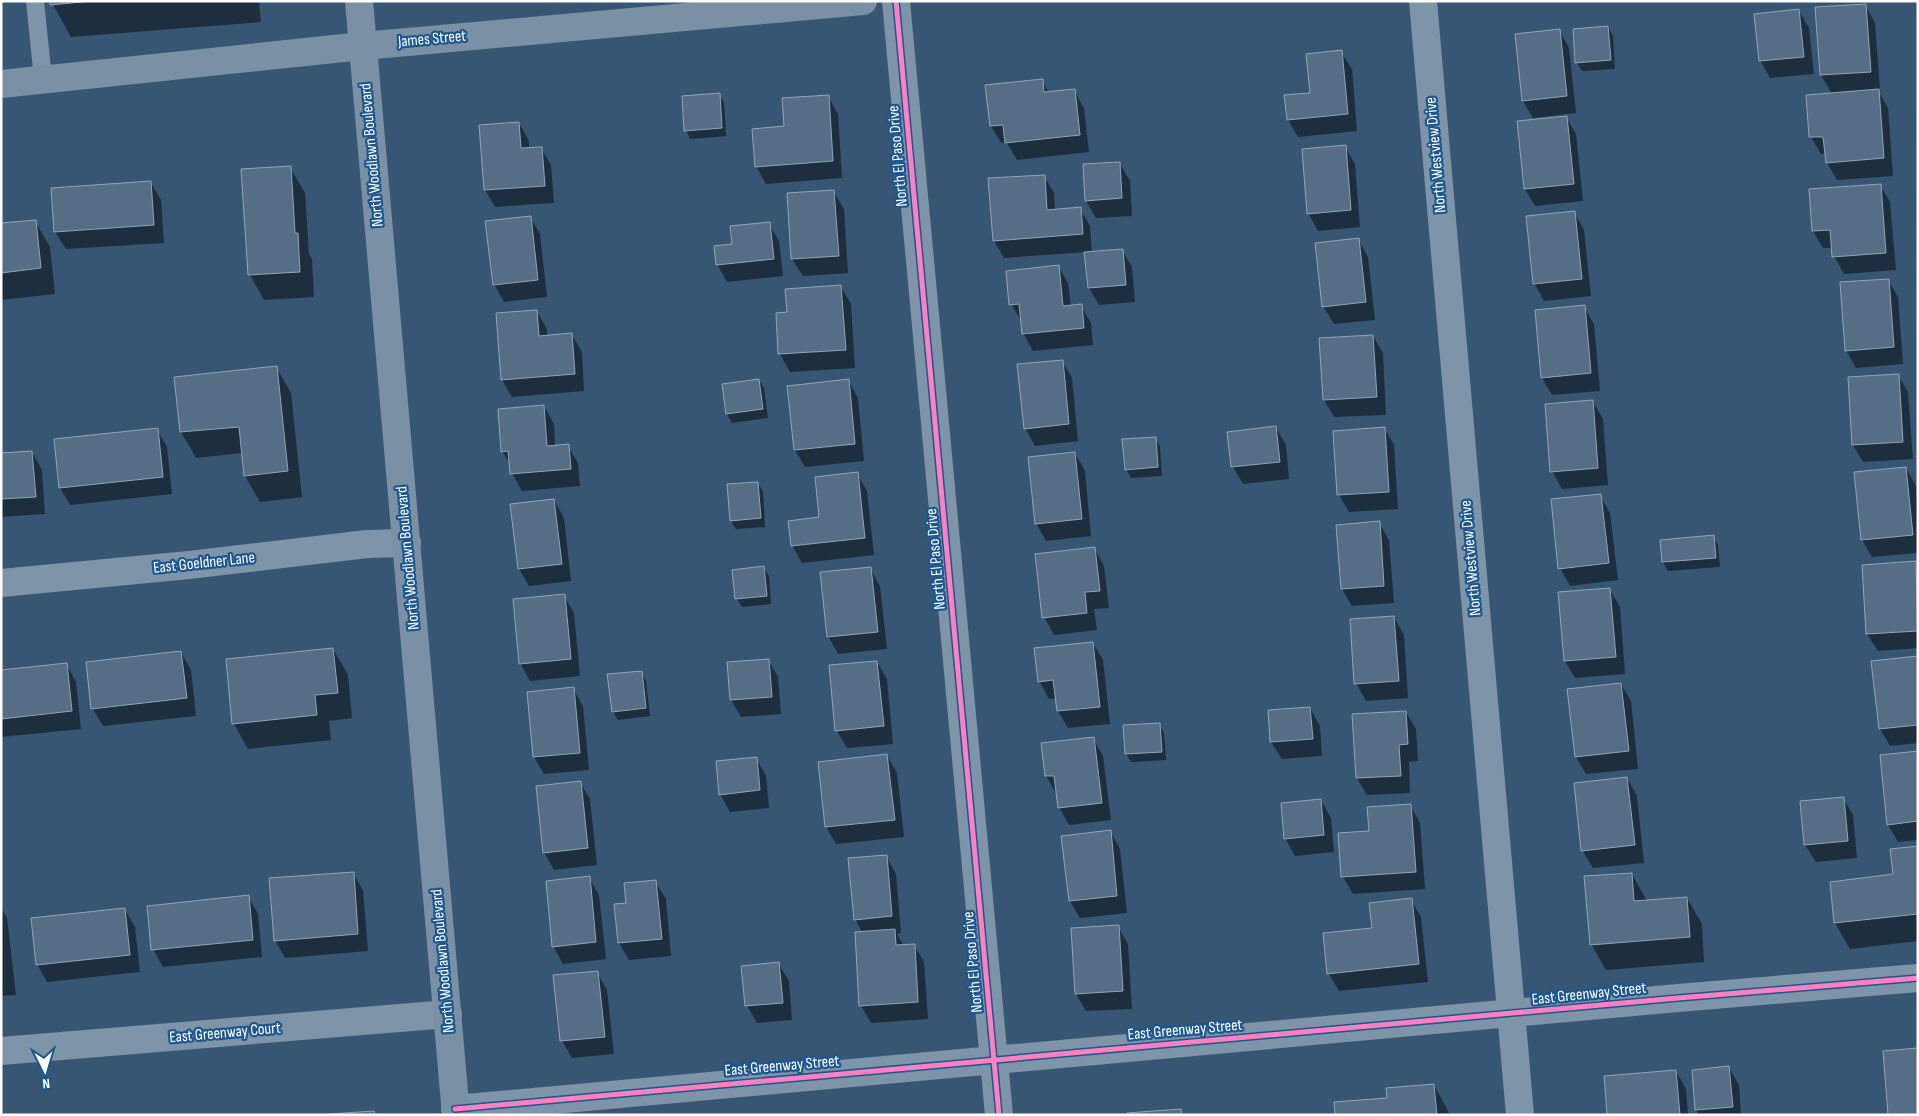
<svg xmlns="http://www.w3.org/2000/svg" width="1919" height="1116" viewBox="0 0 1919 1116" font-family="'Sofia Sans Condensed',sans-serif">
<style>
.shadow{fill:#0007}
.building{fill:#556e86;stroke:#92a5b6}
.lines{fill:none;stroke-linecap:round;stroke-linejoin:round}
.lane{stroke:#7e94a8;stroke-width:18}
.street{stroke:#7e94a8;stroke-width:28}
.secondary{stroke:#7a90a4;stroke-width:28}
.cycleway-casing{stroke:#1d578e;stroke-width:8}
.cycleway{stroke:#ff80c0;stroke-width:5}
.labels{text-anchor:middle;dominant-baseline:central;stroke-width:4.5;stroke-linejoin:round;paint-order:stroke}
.street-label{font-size:16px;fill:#fff;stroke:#1d578e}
</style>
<rect width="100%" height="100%" fill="#375674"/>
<g class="shadow">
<polygon points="51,1 259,1 261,22 71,37"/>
<polygon points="1865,5 1875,23 1880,89 1877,89 1888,108 1893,176 1837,180 1827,163 1826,154 1821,154 1811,137 1832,94 1821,75"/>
<polygon points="1799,11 1809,28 1814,74 1770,78 1760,60"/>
<polygon points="1608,27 1613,36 1615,69 1582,71 1577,63"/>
<polygon points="1559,30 1569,48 1576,113 1533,118 1523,101"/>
<polygon points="1341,52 1352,69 1357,131 1298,137 1288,120 1311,94"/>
<polygon points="1042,80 1049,93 1074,90 1084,108 1089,152 1017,160 1007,143 1001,143 991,126 987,86"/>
<polygon points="719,94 724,103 726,136 690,139 686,130"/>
<polygon points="828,96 838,114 842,178 766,184 756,166 785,128"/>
<polygon points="1566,117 1576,134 1583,201 1535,206 1525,189 1518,122"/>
<polygon points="519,123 529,141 529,148 541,148 551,165 554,203 495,207 485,190"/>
<polygon points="1345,147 1355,164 1360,227 1318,231 1308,213"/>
<polygon points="1120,164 1130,181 1132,216 1096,218 1086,201"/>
<polygon points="290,167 305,193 309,254 312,259 314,297 264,300 250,275"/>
<polygon points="1044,176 1054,193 1055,210 1080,209 1090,226 1092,253 1122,250 1132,267 1135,302 1099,305 1089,288 1086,252 1004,258 994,241"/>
<polygon points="151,183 161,200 164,243 66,249 55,232"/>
<polygon points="1880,185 1890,202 1896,270 1844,274 1834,256 1833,248 1823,248 1813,231"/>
<polygon points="834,192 844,209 848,273 803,276 792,259"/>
<polygon points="1574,212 1584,230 1591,296 1544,301 1534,283"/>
<polygon points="530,217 540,234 547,297 504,302 494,284"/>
<polygon points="35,221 50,247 55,294 1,300 1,225"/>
<polygon points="769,224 779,241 783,276 727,282 717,264 733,245"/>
<polygon points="1358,239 1368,257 1375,320 1334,324 1323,306"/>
<polygon points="1058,266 1068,283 1071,307 1081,306 1091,323 1093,345 1033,351 1023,333 1022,322 1011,304"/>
<polygon points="1888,280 1898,297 1903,364 1856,368 1846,350"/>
<polygon points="841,287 851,304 855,368 790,372 780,354 777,314 788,313"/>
<polygon points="1584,307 1594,324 1600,391 1552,395 1542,378 1536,311"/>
<polygon points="537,312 547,329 547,336 572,335 582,352 584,391 512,397 502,380"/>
<polygon points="1373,336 1383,353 1386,415 1334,417 1324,400 1320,339"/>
<polygon points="1062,361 1072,378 1078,441 1035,446 1025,428"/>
<polygon points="276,367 291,393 302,497 260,502 245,476 243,453 196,458 181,432"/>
<polygon points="1898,375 1908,392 1913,459 1863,462 1853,445 1849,378"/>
<polygon points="759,380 764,388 768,418 732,423 727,414 724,385"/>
<polygon points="848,380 858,398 864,461 805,467 795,450"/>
<polygon points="1593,402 1603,419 1608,485 1562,489 1552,471"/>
<polygon points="544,406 554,424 555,447 568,446 578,463 580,486 522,491 512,473 511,466 502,451"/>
<polygon points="1276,428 1286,445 1289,479 1243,484 1233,467 1229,433"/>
<polygon points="1384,428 1394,445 1398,509 1349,512 1339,495"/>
<polygon points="157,430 167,447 172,494 70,505 60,488"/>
<polygon points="1156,438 1160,447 1162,476 1131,478 1126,469"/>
<polygon points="32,452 42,470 45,514 1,517 1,454"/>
<polygon points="1075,453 1085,471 1091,536 1046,541 1036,523"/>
<polygon points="1906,468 1916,486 1918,507 1918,553 1872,557 1862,540 1856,473"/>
<polygon points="857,474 867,491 874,555 802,563 792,545 821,518"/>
<polygon points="758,483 763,492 765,527 736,529 731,521"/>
<polygon points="1600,495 1610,513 1618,580 1570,586 1560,568"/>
<polygon points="554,500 564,518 571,581 529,586 519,569"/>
<polygon points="1379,523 1389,540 1394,603 1352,606 1342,589 1337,526"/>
<polygon points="1713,537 1718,545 1720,567 1668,571 1663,562 1661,541"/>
<polygon points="1094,548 1104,566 1109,608 1094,609 1097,630 1054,635 1044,617"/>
<polygon points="1915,562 1918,567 1918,648 1878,651 1867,634"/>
<polygon points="764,568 769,576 771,604 742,607 737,599"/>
<polygon points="870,568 880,586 887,649 838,654 828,636"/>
<polygon points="1610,590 1620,607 1625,674 1575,678 1565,661"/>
<polygon points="564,596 574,613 580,676 530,681 520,663"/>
<polygon points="1394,617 1404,635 1408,698 1366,701 1356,683"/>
<polygon points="1093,643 1103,660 1110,724 1068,728 1058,711 1056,698 1049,699 1039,681"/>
<polygon points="333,649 348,675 352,718 329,721 331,740 248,749 234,724"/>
<polygon points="181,652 191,670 196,716 103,726 93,709"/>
<polygon points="1918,658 1918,743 1890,746 1880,729 1872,662"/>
<polygon points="768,660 778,677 781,714 741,717 731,700"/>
<polygon points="877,662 887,679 893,744 847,748 837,731"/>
<polygon points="66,664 76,682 81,729 1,737 1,671"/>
<polygon points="641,672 646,681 650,716 618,720 613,712"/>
<polygon points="1621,684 1631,701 1638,769 1586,774 1576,757"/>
<polygon points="573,688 583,706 589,770 544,774 534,757"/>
<polygon points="1310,708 1320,726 1322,756 1282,759 1271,742"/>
<polygon points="1406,712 1416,729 1418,761 1409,762 1410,793 1367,795 1357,778"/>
<polygon points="1159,724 1164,733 1166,760 1131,762 1126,753"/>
<polygon points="1093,738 1103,756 1111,820 1069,825 1059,807 1056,793 1046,776"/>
<polygon points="1918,752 1918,840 1898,842 1888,825"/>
<polygon points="887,756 897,773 904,837 836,844 826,827 819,763"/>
<polygon points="756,758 766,776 769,808 730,812 720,794"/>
<polygon points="1627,778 1637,796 1644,863 1593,868 1583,851 1575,784"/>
<polygon points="580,782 590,799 597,865 554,870 544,852"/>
<polygon points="1843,798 1853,815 1857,858 1816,862 1805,845"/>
<polygon points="1321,800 1331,818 1334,852 1295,856 1285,838"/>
<polygon points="1410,805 1420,823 1425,889 1353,894 1343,877 1370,832"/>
<polygon points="1110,831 1120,849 1127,913 1080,918 1070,901 1063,837"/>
<polygon points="1918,847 1918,941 1850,949 1835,923 1831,883 1894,875"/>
<polygon points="886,856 896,874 901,933 897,934 904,946 914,945 924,962 928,1019 871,1023 861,1006 856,933 862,932 855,919"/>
<polygon points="353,873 363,890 368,951 285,958 275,940"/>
<polygon points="1632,874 1647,901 1687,898 1702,924 1704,962 1606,970 1591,944"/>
<polygon points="589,878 599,895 606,959 563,964 553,946"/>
<polygon points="655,882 666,899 671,956 629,960 619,943 627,904"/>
<polygon points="248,896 258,914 262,957 163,967 153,949"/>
<polygon points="1411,900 1421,917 1428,982 1339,991 1329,974 1373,929"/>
<polygon points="1,908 7,918 16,995 1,996"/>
<polygon points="125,910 135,927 140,972 47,982 37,964"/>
<polygon points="1118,927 1128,944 1132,1009 1086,1011 1076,994 1072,929"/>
<polygon points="778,963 789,981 792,1020 757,1023 747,1006 743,967"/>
<polygon points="597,972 607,990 614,1054 572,1058 562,1041"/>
<polygon points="1729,1068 1739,1085 1741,1115 1699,1115 1696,1110"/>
<polygon points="1676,1071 1686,1089 1688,1115 1609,1115"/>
<polygon points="1434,1085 1448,1111 1449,1115 1336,1115"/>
</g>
<g class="building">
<polygon points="50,1 93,1 50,5"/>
<polygon points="1866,4 1871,72 1820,75 1815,7"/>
<polygon points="1799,9 1804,57 1759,61 1754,14"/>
<polygon points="1608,26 1611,60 1575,63 1573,29"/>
<polygon points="1560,29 1567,96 1522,101 1515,34"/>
<polygon points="1342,50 1348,114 1287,120 1284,95 1310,93 1306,54"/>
<polygon points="1043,79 1044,92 1075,89 1080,135 1005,143 1003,125 990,126 985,85"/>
<polygon points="1879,89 1884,158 1826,163 1823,137 1809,137 1806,95"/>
<polygon points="720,93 722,128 684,131 682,96"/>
<polygon points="829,95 833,161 755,167 752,129 784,126 782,98"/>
<polygon points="1567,116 1574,184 1524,189 1517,121"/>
<polygon points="519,122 521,148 542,147 545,186 484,190 479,125"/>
<polygon points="1346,145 1351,210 1307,214 1302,149"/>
<polygon points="1120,162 1122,198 1085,201 1083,164"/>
<polygon points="291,166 295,233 298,233 300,272 248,275 241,169"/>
<polygon points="1045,175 1047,210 1081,207 1083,234 993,241 988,178"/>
<polygon points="151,181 154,225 54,232 51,188"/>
<polygon points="1881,184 1886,253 1832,257 1830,230 1812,231 1809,189"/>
<polygon points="834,190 839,256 791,259 787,193"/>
<polygon points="1575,211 1582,279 1533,284 1526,216"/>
<polygon points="531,216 538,280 493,285 485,221"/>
<polygon points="36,220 41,268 1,273 1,223"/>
<polygon points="770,222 774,259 716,265 714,246 732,244 730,226"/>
<polygon points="1359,238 1366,302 1322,307 1315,243"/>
<polygon points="1123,249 1126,285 1088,288 1084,252"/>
<polygon points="1059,265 1063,306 1082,304 1084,328 1022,334 1019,304 1009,305 1006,271"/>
<polygon points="1889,279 1894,347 1845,351 1840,282"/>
<polygon points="841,285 846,350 778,354 776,313 787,312 785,289"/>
<polygon points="1585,305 1591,373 1541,378 1535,310"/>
<polygon points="537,310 539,336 572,333 575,374 501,380 496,313"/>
<polygon points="1373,335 1377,397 1323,400 1319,338"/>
<polygon points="1063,360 1069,424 1024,429 1017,364"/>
<polygon points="277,366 288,471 244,476 239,427 180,432 174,377"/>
<polygon points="1899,374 1903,442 1852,445 1848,377"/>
<polygon points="759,379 763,409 726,414 722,384"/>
<polygon points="849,379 855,444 794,450 787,386"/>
<polygon points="1593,400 1598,468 1550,472 1545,404"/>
<polygon points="544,405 547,446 569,444 571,469 510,474 508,451 501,452 498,409"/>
<polygon points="1276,426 1280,462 1231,467 1227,432"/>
<polygon points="1385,427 1389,492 1337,495 1333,431"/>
<polygon points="158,428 163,477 59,488 54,439"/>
<polygon points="1156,437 1158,467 1125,470 1122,439"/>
<polygon points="32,451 36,497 1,499 1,453"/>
<polygon points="1075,452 1082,519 1035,524 1028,457"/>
<polygon points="1906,467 1913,535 1861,540 1854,472"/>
<polygon points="858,472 865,538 791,546 788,521 819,517 815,477"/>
<polygon points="758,482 761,518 730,521 727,484"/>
<polygon points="1601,494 1609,563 1558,569 1551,499"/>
<polygon points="554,499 562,564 518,569 510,504"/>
<polygon points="1380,521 1384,586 1341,589 1336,525"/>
<polygon points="1714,535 1716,558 1662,562 1660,540"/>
<polygon points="1095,547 1100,591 1085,592 1087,613 1042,618 1035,554"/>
<polygon points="1916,561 1918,631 1866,634 1862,565"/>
<polygon points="764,566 767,596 735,599 732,570"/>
<polygon points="871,567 878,632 827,637 820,572"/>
<polygon points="1610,588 1616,657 1564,661 1558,592"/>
<polygon points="565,594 571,659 519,664 513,599"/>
<polygon points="1394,616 1399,681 1354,684 1350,619"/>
<polygon points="1093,642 1100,707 1057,711 1053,680 1038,682 1034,648"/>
<polygon points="333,648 338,693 315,695 317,715 232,724 226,659"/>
<polygon points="181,651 187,698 91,709 86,662"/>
<polygon points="1918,656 1918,725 1879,729 1871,661"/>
<polygon points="769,659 772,697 730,700 727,662"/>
<polygon points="877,661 884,726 835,731 829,665"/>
<polygon points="67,663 72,711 1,719 1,670"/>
<polygon points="642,671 646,708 612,712 607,674"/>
<polygon points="1621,683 1629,751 1575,757 1567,689"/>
<polygon points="574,687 580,753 533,757 527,692"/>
<polygon points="1310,707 1313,739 1270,742 1268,710"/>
<polygon points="1406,711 1408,744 1399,745 1401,776 1356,778 1352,714"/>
<polygon points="1160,723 1162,752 1125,754 1123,725"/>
<polygon points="1094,737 1102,803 1058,808 1054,776 1045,776 1041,743"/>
<polygon points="1918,751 1918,821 1887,825 1880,755"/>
<polygon points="887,754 895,820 825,827 818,762"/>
<polygon points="757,757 760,790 719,795 716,761"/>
<polygon points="1627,777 1635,845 1581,851 1574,783"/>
<polygon points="581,781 588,848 543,853 536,786"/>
<polygon points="1844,797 1848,841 1804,845 1800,801"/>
<polygon points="1321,799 1324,835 1284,839 1281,803"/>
<polygon points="1411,804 1416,872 1341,877 1338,833 1369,831 1367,807"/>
<polygon points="1111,830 1117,896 1069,901 1061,836"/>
<polygon points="1918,846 1918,914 1834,923 1830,882 1893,874 1890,849"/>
<polygon points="887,855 892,916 854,920 848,858"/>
<polygon points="354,872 358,934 274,941 269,878"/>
<polygon points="1632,873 1634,901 1687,897 1690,937 1590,945 1584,876"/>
<polygon points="590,876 596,942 552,947 546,881"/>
<polygon points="656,880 662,939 618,943 614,904 626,903 624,883"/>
<polygon points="249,895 253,940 151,950 147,906"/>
<polygon points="1412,898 1419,964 1327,974 1323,933 1372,928 1369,903"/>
<polygon points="125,908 130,955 36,965 31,918"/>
<polygon points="1119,925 1123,991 1075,994 1071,928"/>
<polygon points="895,929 896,945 915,944 918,1002 859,1006 855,932"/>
<polygon points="779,962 783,1003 745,1006 741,966"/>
<polygon points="598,971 605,1037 560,1041 553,975"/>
<polygon points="1918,1048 1918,1115 1888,1115 1883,1051"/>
<polygon points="1729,1066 1733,1107 1695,1110 1692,1070"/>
<polygon points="1676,1070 1680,1115 1607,1115 1604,1076"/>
<polygon points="1434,1084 1437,1115 1335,1115 1334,1102 1387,1098 1386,1088"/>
<polygon points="1181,1109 1182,1115 1127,1115 1127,1113"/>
<polygon points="374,1111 375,1115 315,1115"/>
</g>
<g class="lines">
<polyline class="lane" points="35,1 43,79"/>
<g class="street">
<polyline points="896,1 999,1115"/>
<polyline points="1423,1 1520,1115"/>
<polyline points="1,583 189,565 367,544 407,543"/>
<polyline points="1,1051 448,1014"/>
<polyline points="455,1109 1678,998 1918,978"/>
</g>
<g class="secondary">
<polyline points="359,1 456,1115"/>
<polyline points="1,84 363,46 863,1"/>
</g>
<g class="cycleway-casing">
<g id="cycleway">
<polyline points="896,1 999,1115"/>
<polyline points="455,1109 1678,998 1918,978"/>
</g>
</g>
<use href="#cycleway" class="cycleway"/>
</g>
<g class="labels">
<g class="street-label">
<text transform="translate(432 39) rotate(-5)">James Street</text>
<text transform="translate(372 155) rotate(-95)">North Woodlawn Boulevard</text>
<text transform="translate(1436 155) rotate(-95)">North Westview Drive</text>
<text transform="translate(898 156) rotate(-95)">North El Paso Drive</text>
<text transform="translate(408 558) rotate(-95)">North Woodlawn Boulevard</text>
<text transform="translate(1471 558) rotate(-95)">North Westview Drive</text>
<text transform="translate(936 559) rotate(-95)">North El Paso Drive</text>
<text transform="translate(204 563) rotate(-6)">East Goeldner Lane</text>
<text transform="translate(443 961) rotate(-95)">North Woodlawn Boulevard</text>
<text transform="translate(973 962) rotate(-95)">North El Paso Drive</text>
<text transform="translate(1589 994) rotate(-6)">East Greenway Street</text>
<text transform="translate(1185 1030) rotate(-5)">East Greenway Street</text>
<text transform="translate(225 1033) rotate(-5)">East Greenway Court</text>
<text transform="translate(782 1066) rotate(-5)">East Greenway Street</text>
</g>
</g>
<rect width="1919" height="1116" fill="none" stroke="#ffffff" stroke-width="5"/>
<g transform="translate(45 1071) rotate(175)" stroke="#1d578e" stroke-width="4" paint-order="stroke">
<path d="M0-4L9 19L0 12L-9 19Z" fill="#ffffff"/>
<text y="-8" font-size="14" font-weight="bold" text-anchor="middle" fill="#ffffff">N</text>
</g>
</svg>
